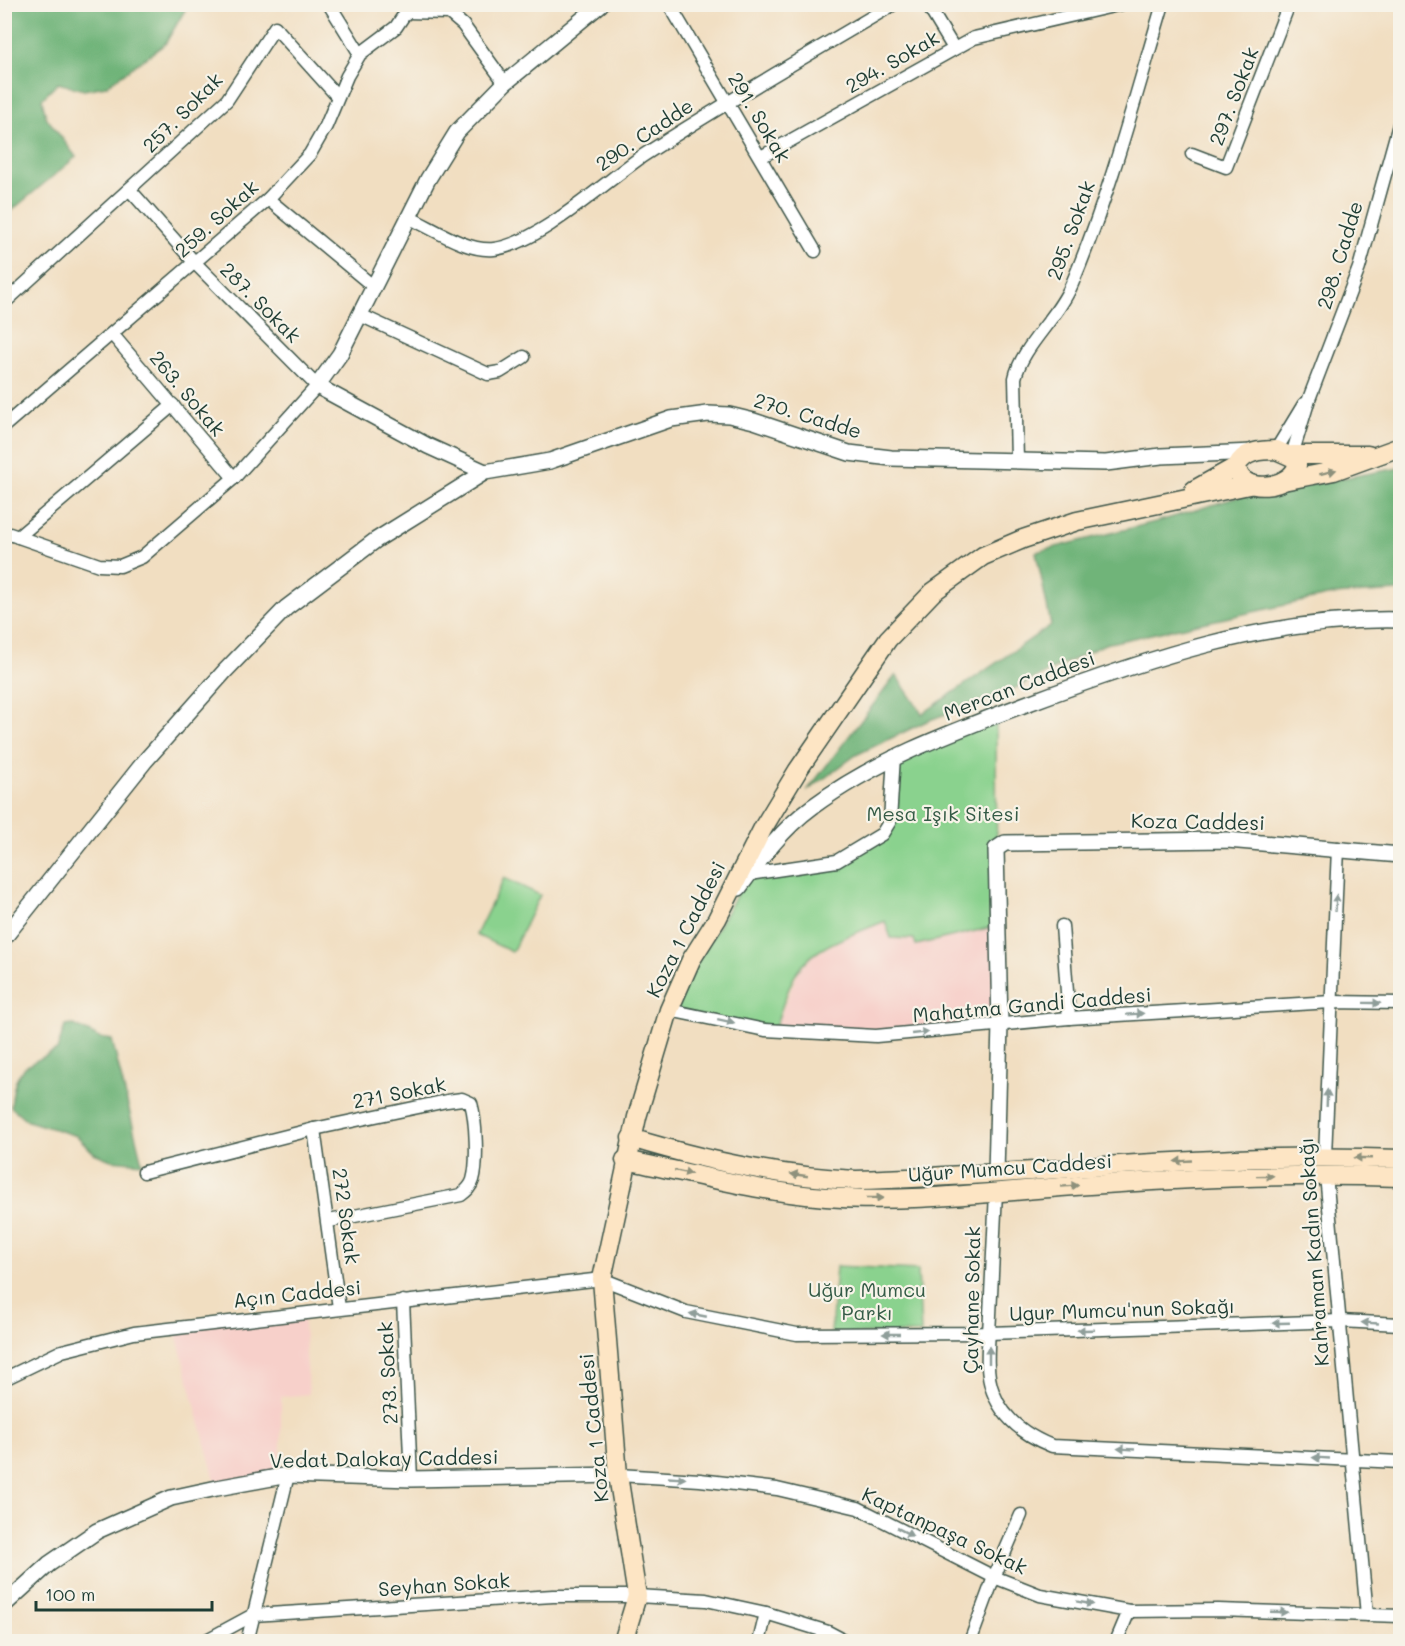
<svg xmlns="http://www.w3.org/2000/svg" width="1405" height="1646" viewBox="0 0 1405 1646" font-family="Mali,sans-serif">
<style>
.built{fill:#f7d0ca}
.green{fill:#8ad28e;stroke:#548861;stroke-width:1.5}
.forest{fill:#6fb479;stroke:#477856;stroke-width:1.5}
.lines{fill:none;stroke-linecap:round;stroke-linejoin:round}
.minor-casing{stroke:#3e5549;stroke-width:15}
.tertiary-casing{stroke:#3e5549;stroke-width:18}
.secondary-casing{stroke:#3e5549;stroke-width:21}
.minor{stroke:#fff;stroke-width:12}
.tertiary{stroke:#fff;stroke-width:15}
.secondary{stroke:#fde5c4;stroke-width:18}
.oneway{fill:#8e917c}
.oneway2{fill:#8f9e9a}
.labels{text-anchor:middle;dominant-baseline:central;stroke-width:4.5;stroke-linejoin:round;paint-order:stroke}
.street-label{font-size:20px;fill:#1f3d34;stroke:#f7f3e8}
.park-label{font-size:20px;fill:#345b46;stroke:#f7f3e8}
</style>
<rect width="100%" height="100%" fill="#f7f3e8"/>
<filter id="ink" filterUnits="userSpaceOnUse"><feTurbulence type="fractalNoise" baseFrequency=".0167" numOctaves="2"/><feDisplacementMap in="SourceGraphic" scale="12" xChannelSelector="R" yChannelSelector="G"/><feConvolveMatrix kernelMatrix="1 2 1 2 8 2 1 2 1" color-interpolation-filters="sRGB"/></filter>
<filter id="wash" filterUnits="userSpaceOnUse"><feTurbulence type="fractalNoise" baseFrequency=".008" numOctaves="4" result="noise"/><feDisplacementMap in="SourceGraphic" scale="24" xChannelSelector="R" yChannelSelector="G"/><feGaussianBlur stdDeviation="1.35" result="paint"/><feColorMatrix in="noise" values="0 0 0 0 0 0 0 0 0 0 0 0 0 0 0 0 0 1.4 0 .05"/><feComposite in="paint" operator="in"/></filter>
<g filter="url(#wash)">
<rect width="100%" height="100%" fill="#f1dec1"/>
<g class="built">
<polygon points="885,921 997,926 1000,1024 892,1036 774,1030 799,970 813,956 844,938"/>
<polygon points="303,1312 309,1394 281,1397 281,1476 217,1488 174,1326"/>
</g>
<g class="green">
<path d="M996,715L997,926L916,945L914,939L891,938L885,921C858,933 817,944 799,969C787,986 781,1012 774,1030L669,1010L749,874L837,861L886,829L894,756Z"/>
<polygon points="504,878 540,895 512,952 476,935"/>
<polygon points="836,1266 918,1270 921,1333 831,1334"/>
</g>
<g class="forest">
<polygon points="5,4 188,5 165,44 106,86 84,90 58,83 42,99 46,117 76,157 5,216"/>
<polygon points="1400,468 1400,591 1332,595 1105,644 1011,690 927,721 856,755 807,791 896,675 922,714 1051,625 1036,552 1163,520 1241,496"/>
<path d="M74,1025L100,1038L112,1040L142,1163L111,1160L94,1153L77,1136L28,1121L11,1107C15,1065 23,1068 57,1050L65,1026Z"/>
</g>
</g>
<g filter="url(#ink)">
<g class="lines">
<g class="minor-casing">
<g id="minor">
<polyline points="329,4 360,54"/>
<polyline points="669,4 815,251"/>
<polyline points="927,4 953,47"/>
<polyline points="406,12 449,13 463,25 505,83"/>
<polyline points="1192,154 1226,167 1289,4"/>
<polyline points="761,157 974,38 1122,4"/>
<polyline points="268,199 374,287"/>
<path d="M410,218C434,229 467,252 494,249C538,244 606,181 644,155C725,102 810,54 894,4"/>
<polyline points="4,303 227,100 275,27 337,96"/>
<polyline points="360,315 488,374 500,372 524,357"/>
<polyline points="112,334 234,478"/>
<polyline points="4,426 268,199 310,154 326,126 347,76 360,54 396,27 406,12 405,4"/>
<polyline points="1276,450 1304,404"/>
<polyline points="1292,455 1309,399 1359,268 1400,121"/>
<path d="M1017,460L1015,378C1022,346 1058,318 1072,284C1110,194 1135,98 1163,4"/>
<polyline points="4,532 99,565 120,566 142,557 234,478 317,386 195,263 130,190"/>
<polyline points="18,537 173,405"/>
<polyline points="749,874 837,861 882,834 890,821 894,756"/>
<polyline points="1062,926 1069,1018"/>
<polyline points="669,1010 765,1030 876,1036 1069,1018 1331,1002 1400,1003"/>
<polyline points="314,1129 339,1308"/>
<polyline points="1325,1156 1338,848"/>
<path d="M144,1172L314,1129L447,1101L462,1099L471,1103C476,1120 478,1163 473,1180C471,1187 466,1191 461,1195L329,1221"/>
<polyline points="1326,1175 1367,1615"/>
<path d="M996,1192C994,1233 992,1274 990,1315C989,1339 984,1370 993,1392C1003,1419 1027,1436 1052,1446L1400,1462"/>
<polyline points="403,1301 411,1479"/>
<polyline points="4,1379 62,1351 134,1333 602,1279 686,1312 797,1334 989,1333 1340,1321 1400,1324"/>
<polyline points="618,1475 700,1480 777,1489 858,1508 994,1577 1040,1595 1129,1611 1218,1610 1400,1616"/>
<polyline points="203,1642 253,1615 553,1596 637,1596 706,1600 766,1613 828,1632 847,1642"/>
<polyline points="247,1642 288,1475"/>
<polyline points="759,1642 766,1613"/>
<polyline points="970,1642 994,1577 1021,1515"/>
<polyline points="1116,1642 1129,1611"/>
</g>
</g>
<g class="tertiary-casing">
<g id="tertiary">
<polyline points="485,472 428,446 317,386 340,354 428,179 457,132 505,83 601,4"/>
<path d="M739,888C761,858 782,829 812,807C876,760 949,733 1023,705C1146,659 1268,617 1400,620"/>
<polyline points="4,938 145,761 225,671 286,608 376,540 485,472 550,461 671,419 708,414 729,415 754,421 849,453 891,458 1106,463 1161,456 1253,452"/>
<polyline points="996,1173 1000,1024 996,849 1005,843 1227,840 1400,855"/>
<polyline points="4,1605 49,1564 97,1531 171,1498 217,1488 288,1475 411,1479 618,1475"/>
</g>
</g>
<g class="secondary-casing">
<g id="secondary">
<path d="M1276,450L1294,458L1297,465C1292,489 1239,496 1237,466C1244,451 1261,450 1276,450Z"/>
<polyline points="1292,455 1368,455"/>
<polyline points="1283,481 1334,471 1400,447"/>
<polyline points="1194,490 1237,466"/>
<path d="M631,1138C703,1160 781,1177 856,1180C1038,1175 1219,1151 1400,1159"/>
<path d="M625,1160C692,1173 758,1192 826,1197C904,1203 984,1193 1061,1187C1174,1179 1287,1173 1400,1177"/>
<polyline points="623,1642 637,1596 618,1475 602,1279 637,1117 669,1010 691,960 717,919 763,828 798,770 888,639 933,592 983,556 1023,539 1077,521 1249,485"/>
</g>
</g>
<use href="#minor" class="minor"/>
<use href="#tertiary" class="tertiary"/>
<use href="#secondary" class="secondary"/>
</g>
<defs><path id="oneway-solid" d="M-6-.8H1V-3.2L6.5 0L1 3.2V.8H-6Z" transform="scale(1.5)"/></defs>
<g class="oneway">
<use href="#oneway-solid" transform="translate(1328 472) rotate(-15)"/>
<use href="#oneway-solid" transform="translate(1363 1158) rotate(-178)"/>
<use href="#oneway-solid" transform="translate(1183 1161) rotate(177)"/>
<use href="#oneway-solid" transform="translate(683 1172) rotate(12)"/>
<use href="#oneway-solid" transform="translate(799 1175) rotate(-172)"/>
<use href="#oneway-solid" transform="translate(1265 1176) rotate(-1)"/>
<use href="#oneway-solid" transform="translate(1070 1186) rotate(-4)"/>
<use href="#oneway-solid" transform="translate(875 1198)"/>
</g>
<g class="oneway2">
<use href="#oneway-solid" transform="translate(1336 903) rotate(-87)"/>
<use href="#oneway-solid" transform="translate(1372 1003) rotate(1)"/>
<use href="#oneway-solid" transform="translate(1135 1014) rotate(-4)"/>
<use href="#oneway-solid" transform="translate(726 1021) rotate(12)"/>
<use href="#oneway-solid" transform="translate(920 1033) rotate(-6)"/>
<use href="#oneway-solid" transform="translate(1327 1098) rotate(-88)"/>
<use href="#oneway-solid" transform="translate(698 1315) rotate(-169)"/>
<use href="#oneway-solid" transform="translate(1281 1323) rotate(178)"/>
<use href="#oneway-solid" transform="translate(1370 1323) rotate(-177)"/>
<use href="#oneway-solid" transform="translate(1086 1330) rotate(178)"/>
<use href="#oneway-solid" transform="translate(891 1334) rotate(180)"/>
<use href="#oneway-solid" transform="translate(989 1355) rotate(-90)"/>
<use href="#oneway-solid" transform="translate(1126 1449) rotate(-177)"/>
<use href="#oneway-solid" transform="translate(1321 1458) rotate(-177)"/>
<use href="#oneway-solid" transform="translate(677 1478) rotate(3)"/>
<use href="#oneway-solid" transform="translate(905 1532) rotate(27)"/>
<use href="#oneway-solid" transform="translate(1085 1603) rotate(10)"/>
<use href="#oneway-solid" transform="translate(1279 1612) rotate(2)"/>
</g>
</g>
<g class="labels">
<g class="street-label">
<text transform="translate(892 61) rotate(-30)">294. Sokak</text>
<text transform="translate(1233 96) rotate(-69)">297. Sokak</text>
<text transform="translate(182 112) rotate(-45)">257. Sokak</text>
<text transform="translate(760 117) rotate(59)">291. Sokak</text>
<text transform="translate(644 134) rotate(-34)">290. Cadde</text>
<text transform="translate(216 218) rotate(-42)">259. Sokak</text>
<text transform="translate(1070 230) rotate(-70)">295. Sokak</text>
<text transform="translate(1339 255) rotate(-73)">298. Cadde</text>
<text transform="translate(261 302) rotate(45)">287. Sokak</text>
<text transform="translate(188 393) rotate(50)">263. Sokak</text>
<text transform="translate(808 415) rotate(17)">270. Cadde</text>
<text transform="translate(1019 685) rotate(-21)">Mercan Caddesi</text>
<text transform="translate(1198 821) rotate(1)">Koza Caddesi</text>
<text transform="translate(685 929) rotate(-63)">Koza 1 Caddesi</text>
<text transform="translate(1032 1004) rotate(-5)">Mahatma Gandi Caddesi</text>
<text transform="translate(399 1092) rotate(-11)">271 Sokak</text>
<text transform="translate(1010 1167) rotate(-4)">Uğur Mumcu Caddesi</text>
<text transform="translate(347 1216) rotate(82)">272 Sokak</text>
<text transform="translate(1313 1252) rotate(-94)">Kahraman Kadın Sokağı</text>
<text transform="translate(297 1293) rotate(-6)">Açın Caddesi</text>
<text transform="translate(971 1300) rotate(-89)">Çayhane Sokak</text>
<text transform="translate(1122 1309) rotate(-2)">Ugur Mumcu'nun Sokağı</text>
<text transform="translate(387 1373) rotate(-93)">273. Sokak</text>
<text transform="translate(593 1428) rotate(-96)">Koza 1 Caddesi</text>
<text transform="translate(384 1458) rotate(-1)">Vedat Dalokay Caddesi</text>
<text transform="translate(945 1530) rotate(25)">Kaptanpaşa Sokak</text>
<text transform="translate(444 1584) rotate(-4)">Seyhan Sokak</text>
</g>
<g class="park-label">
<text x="943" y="813">Mesa Işık Sitesi</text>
<text x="867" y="1289">Uğur Mumcu<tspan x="867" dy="23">Parkı</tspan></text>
</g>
</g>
<rect width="1405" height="1646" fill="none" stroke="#f7f3e8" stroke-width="24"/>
<path d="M36 1601v9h176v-9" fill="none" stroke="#1f3d34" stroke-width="3"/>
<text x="45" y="1601" font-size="18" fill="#1f3d34" stroke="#f7f3e8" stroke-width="4.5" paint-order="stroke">100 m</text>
</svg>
